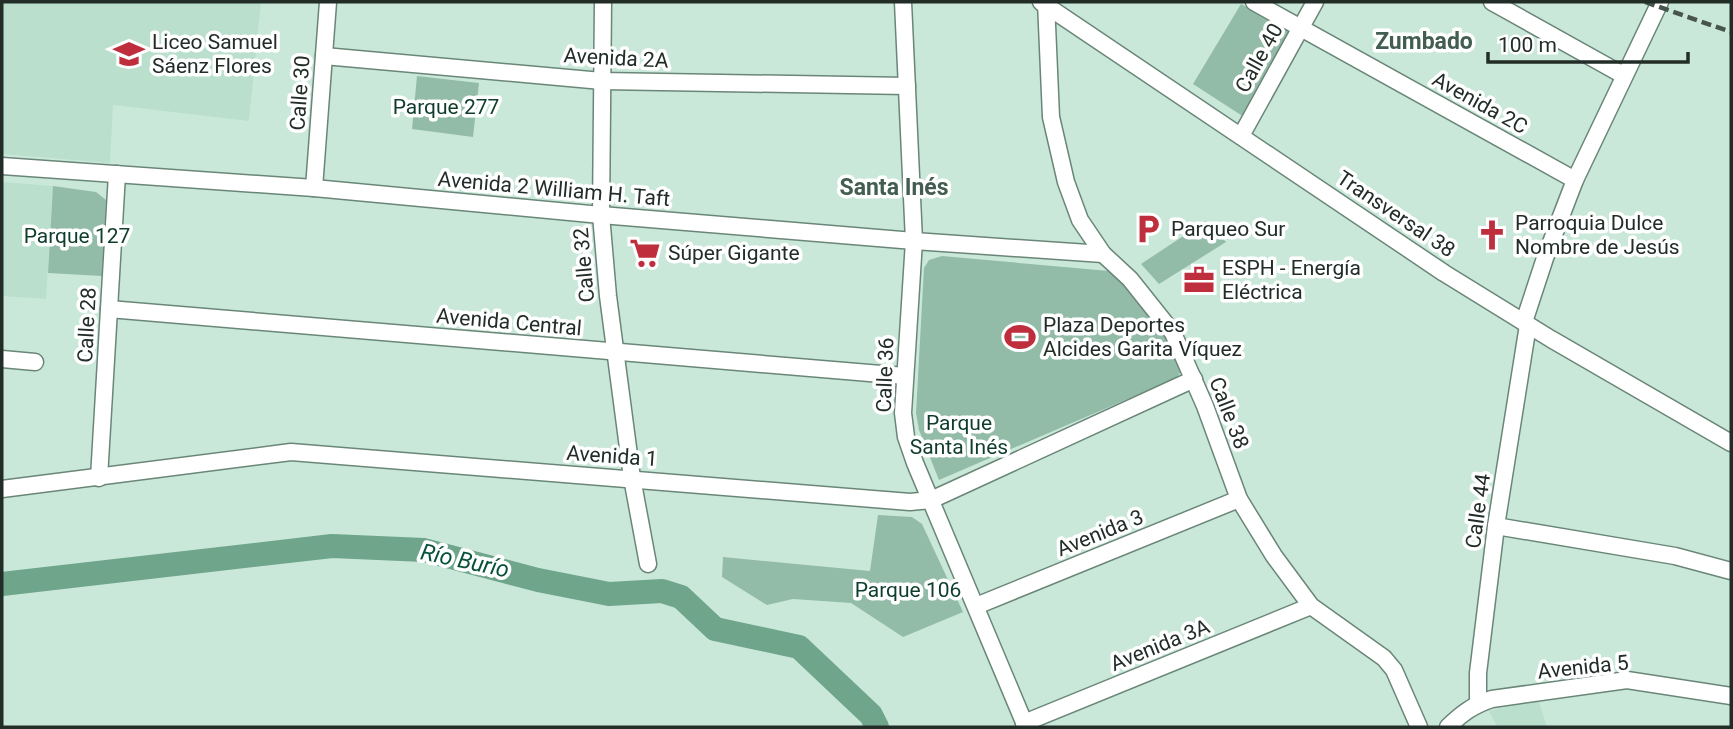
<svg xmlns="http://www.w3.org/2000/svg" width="1733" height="729" viewBox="0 0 1733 729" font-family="Roboto,sans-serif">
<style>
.built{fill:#bae0cd}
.green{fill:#93bca8}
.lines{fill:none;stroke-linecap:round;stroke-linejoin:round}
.river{stroke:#6fa58b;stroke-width:24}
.minor-casing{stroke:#6a8678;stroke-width:19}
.minor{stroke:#fff;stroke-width:16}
.rail{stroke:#46554e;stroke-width:4.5;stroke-dasharray:10 5;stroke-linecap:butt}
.labels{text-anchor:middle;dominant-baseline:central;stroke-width:7;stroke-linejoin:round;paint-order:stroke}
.poi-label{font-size:21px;fill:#222d28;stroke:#fff;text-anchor:start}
.street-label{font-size:21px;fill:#222d28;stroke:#fff}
.park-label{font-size:21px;fill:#0f3d2b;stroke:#fff}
.neighbourhood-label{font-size:23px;font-weight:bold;fill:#435e51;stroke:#fff}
.water-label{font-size:23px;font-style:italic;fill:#075138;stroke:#fff}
</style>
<rect width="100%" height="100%" fill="#cae8d9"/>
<g class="built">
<polygon points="2,2 261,2 249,121 113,105 110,163 2,154"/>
<polygon points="2,182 53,186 46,299 2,296"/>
<polygon points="1538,699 1547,727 1497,727 1489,711"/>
</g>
<g class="green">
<polygon points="1241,4 1292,32 1244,117 1193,84"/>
<polygon points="417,76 479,83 473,137 412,129"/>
<polygon points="53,186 96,192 106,200 102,276 48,273"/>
<polygon points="1206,221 1226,242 1159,284 1141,264"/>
<path d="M942,256L1109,271C1127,280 1181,349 1181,368C1181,374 1177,377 1172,380L939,480L919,430L916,413L924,268L929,260Z"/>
<polygon points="878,515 912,517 922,524 963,612 903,637 851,603 793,599 767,605 722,577 723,557 870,571"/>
</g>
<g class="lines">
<polyline class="river" points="2,584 332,546 424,550 538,580 609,594 662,591 681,597 715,629 799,647 871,715 877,727"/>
<g class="minor-casing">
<g id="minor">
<polyline points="603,2 601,215 608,296 632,478 648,564"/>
<polyline points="903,2 914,241 903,413 906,437 915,463 1026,727"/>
<polyline points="1041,2 1444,273 1551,339 1731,443"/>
<polyline points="1046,2 1051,117 1066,182 1080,220 1103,254 1130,279 1173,333 1205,406 1239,499 1274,556 1311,606 1384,658 1394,670 1419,727"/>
<polyline points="1254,2 1575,180"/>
<polyline points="1492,2 1623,75"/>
<polyline points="324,56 602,81 907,86"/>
<polyline points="1241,136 1315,2"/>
<polyline points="2,166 314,188 601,215 914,241 1103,254"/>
<polyline points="314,188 328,2"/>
<polyline points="109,309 905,376"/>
<polyline points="1524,322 1545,258 1575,180 1660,2"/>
<polyline points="2,359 35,362"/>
<polyline points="99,478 117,174"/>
<polyline points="2,489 291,452 910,502 931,500 1194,379"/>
<polyline points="1496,526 1675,556 1731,571"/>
<polyline points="976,606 1239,499"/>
<polyline points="1478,703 1478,673 1496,526 1528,325"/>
<polyline points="1024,723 1311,606"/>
<path d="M1448,727C1461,714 1473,705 1492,699L1627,680L1731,696"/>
</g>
</g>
<use href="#minor" class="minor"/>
<polyline class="rail" points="1645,2 1731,32"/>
</g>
<defs>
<g id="school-bare" transform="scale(2.415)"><path d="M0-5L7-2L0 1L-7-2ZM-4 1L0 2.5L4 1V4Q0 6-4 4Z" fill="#be2e3d" stroke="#fff" stroke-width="2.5" paint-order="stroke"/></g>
<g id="parking-bare" transform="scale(2.415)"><path d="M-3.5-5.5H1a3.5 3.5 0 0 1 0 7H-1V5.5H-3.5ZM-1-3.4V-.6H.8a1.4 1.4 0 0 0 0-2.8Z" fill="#be2e3d" stroke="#fff" stroke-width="2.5" paint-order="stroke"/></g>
<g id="church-bare" transform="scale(2.415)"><path d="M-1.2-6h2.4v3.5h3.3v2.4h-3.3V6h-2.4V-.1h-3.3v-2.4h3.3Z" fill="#be2e3d" stroke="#fff" stroke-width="2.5" paint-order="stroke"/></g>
<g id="supermarket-bare" transform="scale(2.415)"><path d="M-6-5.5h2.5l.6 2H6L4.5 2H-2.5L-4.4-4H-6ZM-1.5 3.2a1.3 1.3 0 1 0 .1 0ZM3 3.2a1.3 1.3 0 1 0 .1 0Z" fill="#be2e3d" stroke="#fff" stroke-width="2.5" paint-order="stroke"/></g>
<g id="office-bare" transform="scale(2.415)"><path d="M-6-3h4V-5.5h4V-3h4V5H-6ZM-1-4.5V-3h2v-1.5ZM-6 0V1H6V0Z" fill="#be2e3d" stroke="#fff" stroke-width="2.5" paint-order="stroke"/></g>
<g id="stadium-bare" transform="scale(2.415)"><path d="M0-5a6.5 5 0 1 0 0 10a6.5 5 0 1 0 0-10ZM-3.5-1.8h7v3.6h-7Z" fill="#be2e3d" stroke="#fff" stroke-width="2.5" paint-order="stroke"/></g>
</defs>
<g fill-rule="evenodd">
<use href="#school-bare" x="129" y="54"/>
<use href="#parking-bare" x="1148" y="229"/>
<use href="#church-bare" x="1492" y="235"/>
<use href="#supermarket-bare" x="645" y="253"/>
<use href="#office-bare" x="1199" y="280"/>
<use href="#stadium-bare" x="1020" y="337"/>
</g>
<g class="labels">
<g class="poi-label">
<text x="152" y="42">Liceo Samuel<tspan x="152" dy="24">Sáenz Flores</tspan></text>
<text x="1515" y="223">Parroquia Dulce<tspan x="1515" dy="24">Nombre de Jesús</tspan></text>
<text x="1171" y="229">Parqueo Sur</text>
<text x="668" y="253">Súper Gigante</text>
<text x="1222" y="268">ESPH - Energía<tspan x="1222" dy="24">Eléctrica</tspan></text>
<text x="1043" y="325">Plaza Deportes<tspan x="1043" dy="24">Alcides Garita Víquez</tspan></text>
</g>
<g class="street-label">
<text transform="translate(616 58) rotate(3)">Avenida 2A</text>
<text transform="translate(1259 58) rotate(-61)">Calle 40</text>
<text transform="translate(300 93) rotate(-86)">Calle 30</text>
<text transform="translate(1480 103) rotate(29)">Avenida 2C</text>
<text transform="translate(554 189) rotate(5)">Avenida 2 William H. Taft</text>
<text transform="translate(1396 214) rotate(34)">Transversal 38</text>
<text transform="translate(584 265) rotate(-95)">Calle 32</text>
<text transform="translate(509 322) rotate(5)">Avenida Central</text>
<text transform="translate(87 325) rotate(-87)">Calle 28</text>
<text transform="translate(885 375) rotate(-88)">Calle 36</text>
<text transform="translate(1229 413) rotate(69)">Calle 38</text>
<text transform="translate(612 456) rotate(4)">Avenida 1</text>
<text transform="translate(1478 511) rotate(-82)">Calle 44</text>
<text transform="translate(1100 533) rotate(-22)">Avenida 3</text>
<text transform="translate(1160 645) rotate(-22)">Avenida 3A</text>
<text transform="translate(1583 667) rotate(-6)">Avenida 5</text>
</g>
<g class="park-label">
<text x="446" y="107">Parque 277</text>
<text x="77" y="236">Parque 127</text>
<text x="959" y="423">Parque<tspan x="959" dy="24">Santa Inés</tspan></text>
<text x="908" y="590">Parque 106</text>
</g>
<g class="neighbourhood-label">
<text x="1424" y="41">Zumbado</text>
<text x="894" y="187">Santa Inés</text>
</g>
<g class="water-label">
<text transform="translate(465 561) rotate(12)">Río Burío</text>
</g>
</g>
<rect width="1733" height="729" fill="none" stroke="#222d28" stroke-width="7"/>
<path d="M1488 52v10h200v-10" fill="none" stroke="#222d28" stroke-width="3.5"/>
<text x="1498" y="52" font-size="21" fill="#222d28" stroke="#ffffff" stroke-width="5" paint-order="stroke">100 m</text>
</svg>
